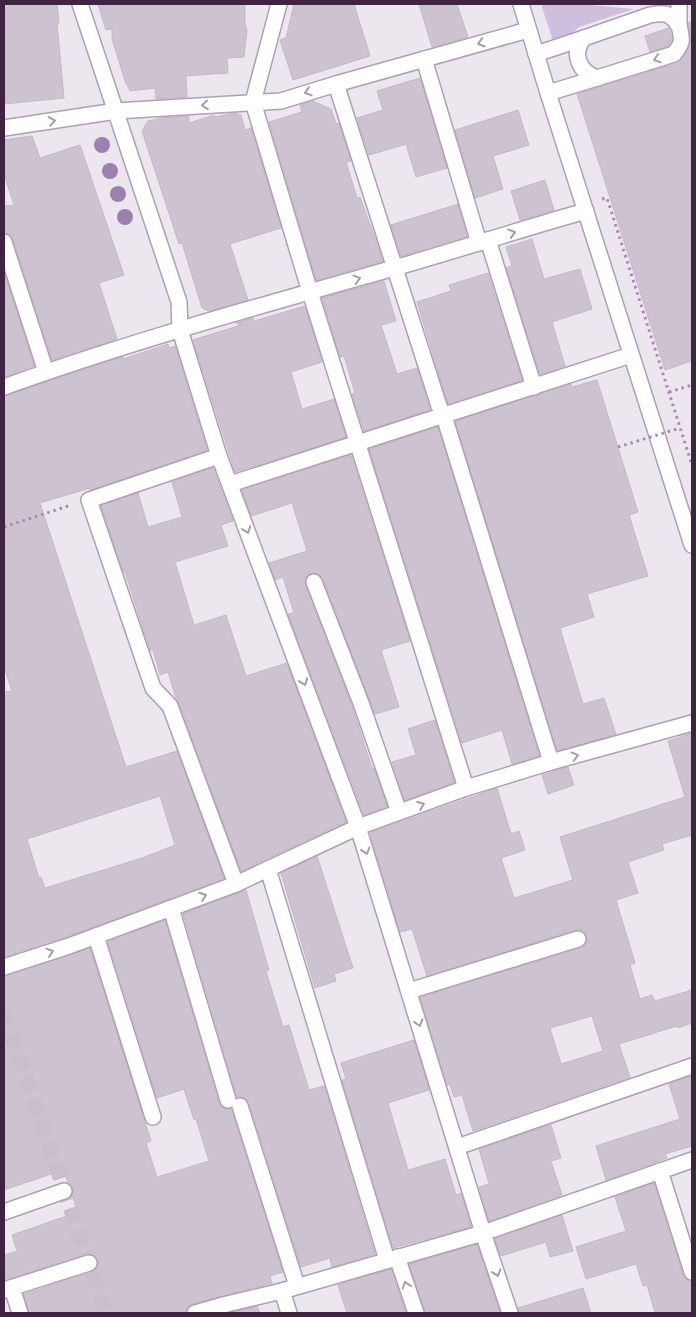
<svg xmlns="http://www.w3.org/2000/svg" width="696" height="1317" viewBox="0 0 696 1317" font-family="Poppins,sans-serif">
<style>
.green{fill:#cebfdf}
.building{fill:#ccc2d0;stroke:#c5b8c9;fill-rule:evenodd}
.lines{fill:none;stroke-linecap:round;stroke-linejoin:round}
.minor-tunnel{stroke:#c9bfcc;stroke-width:15;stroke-dasharray:15 8;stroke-linecap:butt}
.minor-casing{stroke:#aea0b0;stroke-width:18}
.path{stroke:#ad86b2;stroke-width:3;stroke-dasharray:2.5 4;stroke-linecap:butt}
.minor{stroke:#fff;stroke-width:15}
.path-bridge{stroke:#ad86b2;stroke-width:3;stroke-dasharray:2.5 4;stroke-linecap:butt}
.tree{fill:#9c81ae}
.oneway{stroke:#a99caa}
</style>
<rect width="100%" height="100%" fill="#ece6ef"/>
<polygon class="green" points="543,4 578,4 634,9 579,27 570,35 553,41 542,7"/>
<g class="building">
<polygon points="4,4 57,4 59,23 57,23 64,98 4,104"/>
<polygon points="98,4 245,4 245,24 247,30 244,57 227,58 228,73 186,76 187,97 156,99 155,88 130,91 127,84 126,84 112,39 112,29 106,30"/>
<polygon points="294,4 354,4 370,56 293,80 280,40 286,38"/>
<polygon points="419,4 457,4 468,37 432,47"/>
<polygon points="692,22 692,361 665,370 577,94 677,63 685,55 690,46 691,39 688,23"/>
<polygon points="669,28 672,39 668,46 650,52 645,36"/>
<polygon points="420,78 447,168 416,177 406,144 369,155 357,118 383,110 377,91"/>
<polygon points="313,101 331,109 336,124 339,123 351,161 346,162 357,198 360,197 383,261 316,280 269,122 302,112 300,105"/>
<polygon points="518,110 529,145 493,156 503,189 475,198 455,130"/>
<polygon points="234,113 241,115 245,130 251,128 281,228 230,244 248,300 209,311 202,308 182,243 179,244 142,131 148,121 159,119 159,118 189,116 189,123 214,115 215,117"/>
<polygon points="32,136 40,158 80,145 124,275 99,283 117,339 52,360 13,239 10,235 4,233 4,206 14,205 4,174 4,140"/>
<polygon points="545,180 554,210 520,220 511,191"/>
<polygon points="458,204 467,237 401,256 391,225"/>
<polygon points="532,239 544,279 580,269 592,309 552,322 565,366 540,374 506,268 512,266 506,247"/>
<polygon points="4,272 34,366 4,377"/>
<polygon points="488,273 522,380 448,404 417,302 451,291 449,285"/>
<polygon points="384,281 396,321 381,325 397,374 417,368 430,410 364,431 352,394 355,393 344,356 340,357 322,298"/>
<polygon points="305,306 322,362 291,372 302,409 334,399 346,437 235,472 193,340 241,325 236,323 253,318 254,321"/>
<path d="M168,344L169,348L175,346L207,450L90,490V488L40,503L126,767L177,751L224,878L66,937L4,957V692L12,691L4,666V396L123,357V359ZM160,796L175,845L142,858L45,888L41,877L39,878L27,839Z"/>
<polygon points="597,380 638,512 629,515 648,576 587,594 594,617 560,628 583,704 604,698 616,734 557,751 455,421 571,384 572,387"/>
<polygon points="438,427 539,756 512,764 502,730 462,743 369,449"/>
<polygon points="351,455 410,641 381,650 399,707 375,714 323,579 319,574 315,573 306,577 305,585 352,706 372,768 374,768 387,806 364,815 288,614 294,613 283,577 275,580 269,563 307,551 292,503 251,516 242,490"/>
<polygon points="213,468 233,521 221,525 228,546 175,562 194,625 226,615 246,676 287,663 346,822 241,871 179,703 176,698 168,672 160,675 153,650 150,650 125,572 124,573 101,506 138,493 148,527 182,517 172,482"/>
<polygon points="435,720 454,782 405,800 392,762 416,755 408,729"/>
<path d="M692,733V835L662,844L664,850L628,862L638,893L616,900L635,963L630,965L640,999L652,995L655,1001L692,990V1023L678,1028L677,1026L619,1044L630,1077L473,1131L462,1095L454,1097L450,1084L447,1085L420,997L581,948L587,942V936L581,930H575L427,976L412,929L400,932L370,833L497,788L511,834L519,831L525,850L501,858L514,898L573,880L560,837L685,797L668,741ZM592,1016L603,1051L561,1064L550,1028Z"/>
<polygon points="568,767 574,785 548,794 542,775"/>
<polygon points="317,856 353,968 334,974 336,981 315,988 281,873"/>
<polygon points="246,890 269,970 266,971 283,1027 289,1025 309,1090 324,1086 375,1254 332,1267 330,1258 301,1267 249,1103 242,1097 237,1097 183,914"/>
<polygon points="165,920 219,1103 225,1109 231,1109 283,1272 270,1276 272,1283 192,1304 188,1307 186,1313 29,1313 24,1294 92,1272 96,1269 98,1261 95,1256 86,1254 4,1280 4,1255 17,1251 12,1235 78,1212 72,1195 73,1187 68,1183 63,1170 4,1190 4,976 90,948 151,1141 146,1143 157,1177 209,1161 196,1119 194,1120 184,1089 157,1098 108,942"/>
<polygon points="414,1040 429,1090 388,1103 408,1170 445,1159 456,1195 461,1193 471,1227 393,1248 342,1080 346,1079 341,1063"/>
<polygon points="692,1076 692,1146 665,1154 667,1158 606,1180 596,1146 680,1119 669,1084"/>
<polygon points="551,1125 561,1158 551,1161 562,1195 489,1221 479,1187 489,1184 479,1149"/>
<polygon points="654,1183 683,1275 686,1279 692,1281 692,1313 655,1313 647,1285 643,1286 636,1264 586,1279 576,1247 626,1231 615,1197"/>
<polygon points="562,1215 573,1251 550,1257 546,1242 501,1256 495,1239"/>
<polygon points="477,1244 500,1313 425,1313 409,1264"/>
<polygon points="391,1269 406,1313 347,1313 338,1285"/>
<polygon points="583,1288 591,1313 519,1313 518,1308"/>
<polygon points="257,1306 260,1313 229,1313"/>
</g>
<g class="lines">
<polyline class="minor-tunnel" points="4,1012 106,1313"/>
<g class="minor-casing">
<g id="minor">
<polyline points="80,4 179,302 180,330 219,456 358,827 483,1233 510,1313"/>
<polyline points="279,4 253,102 310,292 466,788"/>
<polyline points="521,4 548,93 692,545"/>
<path d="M679,4C679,10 679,17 679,24C681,39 685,40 674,54L597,78C579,72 571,53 584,38L650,15C666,12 670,13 679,26"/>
<polyline points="536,54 584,38"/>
<polyline points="424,59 479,243"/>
<polyline points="336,84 439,406 444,416 551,762"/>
<polyline points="548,93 597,78"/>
<polyline points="4,128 116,111 281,101 336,84 528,30"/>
<polyline points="488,240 534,387"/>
<polyline points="4,242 46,372"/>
<path d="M4,387C132,341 263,305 394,268C458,250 521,229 586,211"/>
<polyline points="219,456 89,500 153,688 170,706 236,884"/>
<polyline points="230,484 631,355"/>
<polyline points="314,582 361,703 399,812"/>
<polyline points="268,869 387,1260"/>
<polyline points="171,908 228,1100"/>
<polyline points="96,936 153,1117"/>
<polyline points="4,967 69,946 236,884 358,827 466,788 551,762 692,723"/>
<polyline points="409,991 578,939"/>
<polyline points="240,1106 297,1286"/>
<polyline points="457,1147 692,1066"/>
<polyline points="660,1171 692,1272"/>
<polyline points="4,1212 64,1191"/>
<polyline points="397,1257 416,1313"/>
<polyline points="12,1288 20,1313"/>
<polyline points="4,1290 89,1263"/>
<polyline points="282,1291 289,1313"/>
<polyline points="195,1313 227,1304 282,1291 483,1233 692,1160"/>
</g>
</g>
<g class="path">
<polyline points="602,199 607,198 692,465"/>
<polyline points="669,392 692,385"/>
<polyline points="4,527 71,505"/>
</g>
<use href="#minor" class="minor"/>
<polyline class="path-bridge" points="618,447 680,428"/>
</g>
<g class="tree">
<circle cx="102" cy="145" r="8"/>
<circle cx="110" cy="171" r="8"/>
<circle cx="118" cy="194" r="8"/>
<circle cx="125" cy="217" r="8"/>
</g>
<defs><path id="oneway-chevron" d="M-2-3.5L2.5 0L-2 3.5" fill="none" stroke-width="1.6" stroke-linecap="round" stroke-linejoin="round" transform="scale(1.25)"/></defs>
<g class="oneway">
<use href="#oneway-chevron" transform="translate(481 43) rotate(164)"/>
<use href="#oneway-chevron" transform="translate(657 59) rotate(162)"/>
<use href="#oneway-chevron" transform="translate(308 92) rotate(162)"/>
<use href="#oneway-chevron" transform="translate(205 105) rotate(176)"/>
<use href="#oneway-chevron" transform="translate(52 121) rotate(-9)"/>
<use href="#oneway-chevron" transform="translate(512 233) rotate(-17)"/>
<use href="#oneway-chevron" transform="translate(357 279) rotate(-15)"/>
<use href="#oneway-chevron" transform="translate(247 530) rotate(70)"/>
<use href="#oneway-chevron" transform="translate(304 682) rotate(70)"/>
<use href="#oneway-chevron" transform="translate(575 756) rotate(-15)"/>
<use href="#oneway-chevron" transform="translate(421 805) rotate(-20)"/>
<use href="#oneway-chevron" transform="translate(366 851) rotate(73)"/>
<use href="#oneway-chevron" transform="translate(203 896) rotate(-20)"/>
<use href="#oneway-chevron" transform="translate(50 952) rotate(-18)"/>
<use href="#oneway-chevron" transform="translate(419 1023) rotate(73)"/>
<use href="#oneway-chevron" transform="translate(497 1273) rotate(71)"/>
<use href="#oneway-chevron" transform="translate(406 1285) rotate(-109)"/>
</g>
<rect width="696" height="1317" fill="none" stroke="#3f2441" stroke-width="10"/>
</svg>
